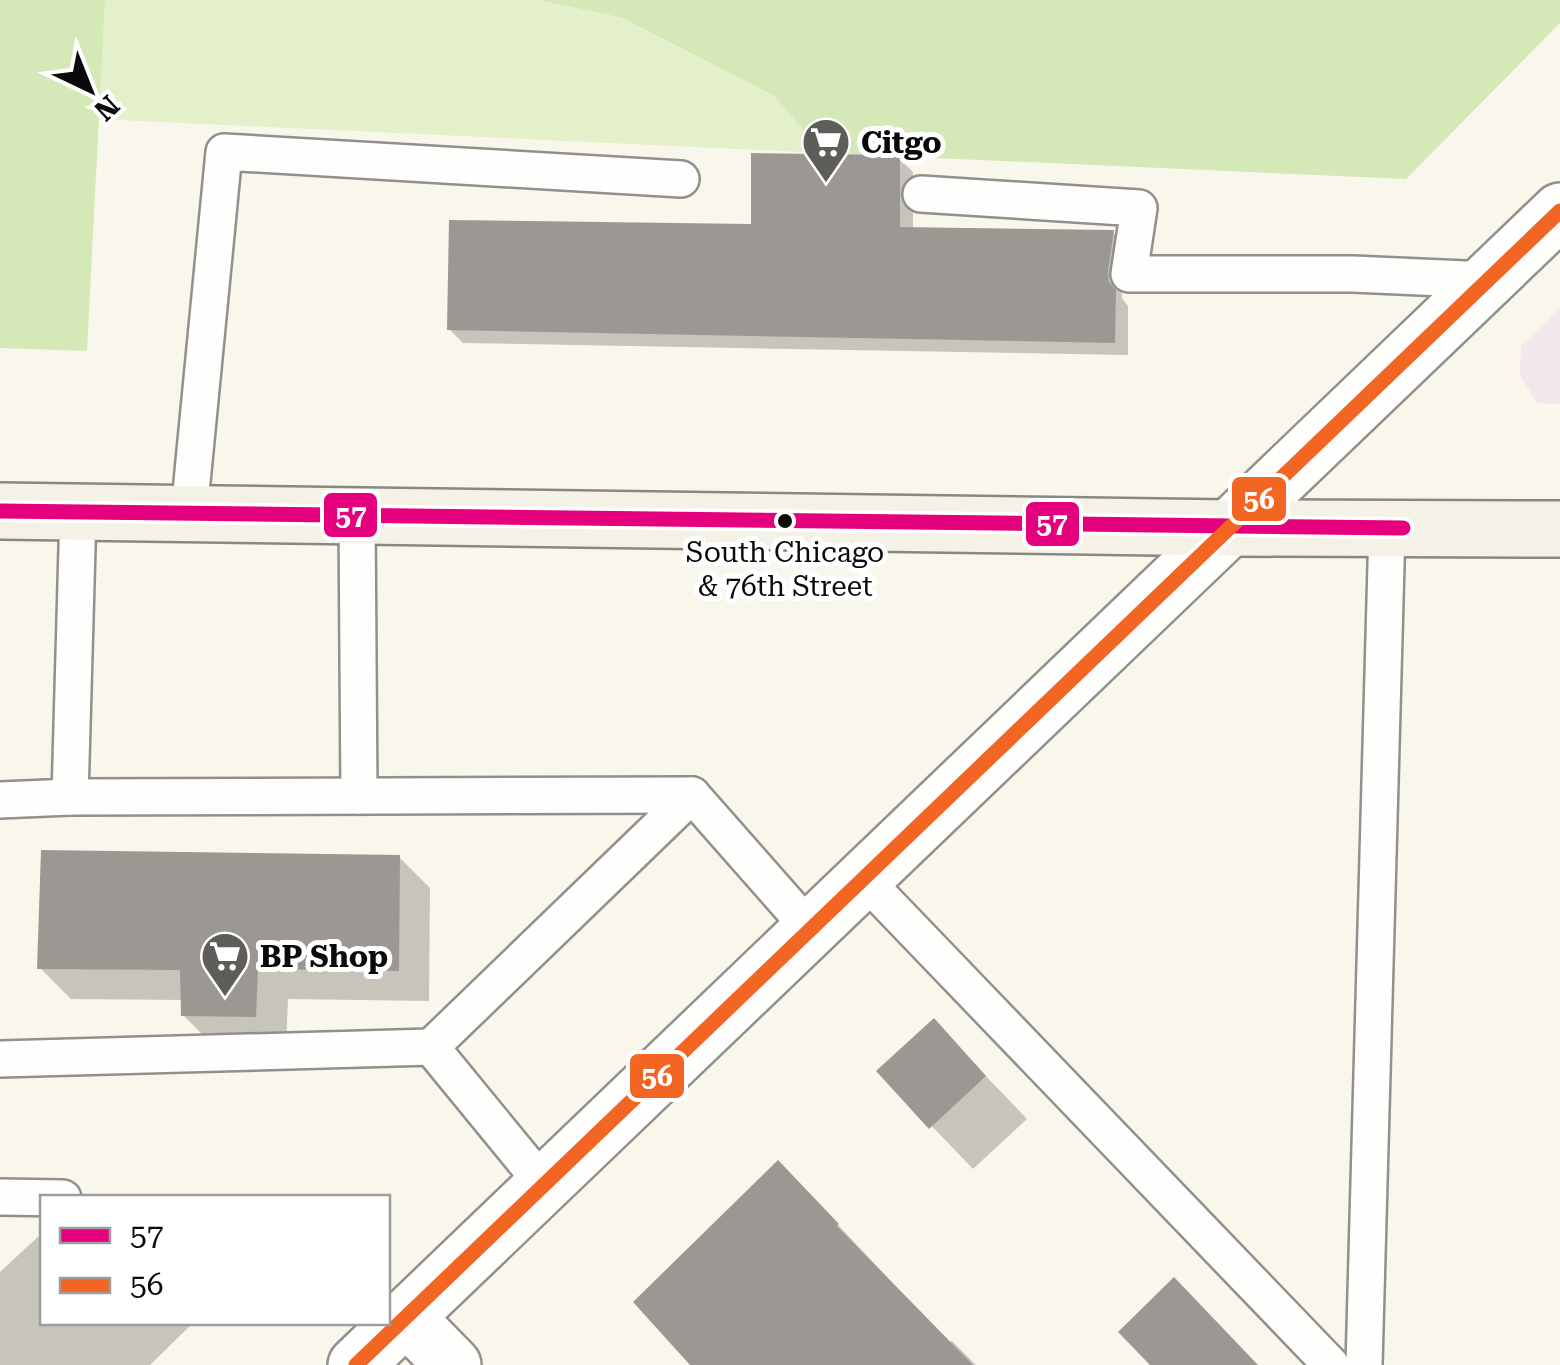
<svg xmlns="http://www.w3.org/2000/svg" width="1560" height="1365" viewBox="0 0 1560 1365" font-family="'Roboto Serif',serif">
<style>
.industrial{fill:#f0e8eb}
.green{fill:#e4f0c9}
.forest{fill:#d4e9b7}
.shadow{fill:#0003}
.building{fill:#9b9893}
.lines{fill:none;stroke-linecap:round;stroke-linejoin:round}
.service-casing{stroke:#92908c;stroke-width:40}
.minor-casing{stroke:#92908c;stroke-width:60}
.tertiary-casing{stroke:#92908c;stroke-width:60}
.secondary-casing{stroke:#888782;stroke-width:60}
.service{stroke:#fefefc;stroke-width:35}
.minor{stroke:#fefefc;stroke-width:55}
.tertiary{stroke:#fefefc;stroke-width:55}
.secondary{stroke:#f4f2e6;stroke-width:55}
.bus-1-casing{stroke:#fff;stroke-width:22}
.bus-2-casing{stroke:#fff;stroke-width:22}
.bus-1{stroke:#e5007d;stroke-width:15}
.bus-2{stroke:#f26522;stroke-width:15}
.bus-dot{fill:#0a0a0a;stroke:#fff;stroke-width:4}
.labels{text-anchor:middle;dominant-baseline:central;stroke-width:10;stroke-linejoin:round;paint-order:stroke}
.bus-label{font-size:28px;fill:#0a0a0a;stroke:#fff}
.poi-label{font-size:30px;font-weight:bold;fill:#0a0a0a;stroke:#fff;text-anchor:start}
.line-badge{stroke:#fff;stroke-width:4}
.badge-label{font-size:28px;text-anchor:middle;font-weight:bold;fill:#fff}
</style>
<rect width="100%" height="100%" fill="#f9f6ec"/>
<polygon class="industrial" points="1560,309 1560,404 1537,403 1520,375 1521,346"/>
<polygon class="green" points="105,0 539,0 621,18 774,96 823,153 97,119"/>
<g class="forest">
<polygon points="0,0 105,0 87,351 0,348"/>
<polygon points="539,0 1560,0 1560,23 1406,179 823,153 774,96 622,18"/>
</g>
<g class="shadow">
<polygon points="899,158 913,172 913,229 1113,232 1127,246 1121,287 1122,298 1128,306 1128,355 463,343 449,329 754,227"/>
<polygon points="399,857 430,888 429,1001 288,999 286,1047 214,1046 183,1015 183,1000 71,999 40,968"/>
<polygon points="934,1022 1027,1119 973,1169 879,1071"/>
<polygon points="809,1194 949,1343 952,1341 976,1365 693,1365"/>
<polygon points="42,1233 42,1322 194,1322 150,1365 0,1365 0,1272"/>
</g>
<g class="building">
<polygon points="751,153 900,155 900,227 1114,230 1108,272 1109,282 1116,290 1115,343 447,330 449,220 751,224"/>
<polygon points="41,850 400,855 399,971 258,969 256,1017 181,1016 180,970 37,969"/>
<polygon points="934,1018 986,1076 929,1129 876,1071"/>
<polygon points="778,1160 839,1224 837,1226 973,1365 690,1365 633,1302"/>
<polygon points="1174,1277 1258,1365 1150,1365 1118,1332"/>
</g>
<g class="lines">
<g class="service-casing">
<g id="service">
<polyline points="921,194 1139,208 1129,274 1353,274 1488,280"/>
<polyline points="189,513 224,152 681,179"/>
<polyline points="357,516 359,796"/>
<polyline points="70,797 692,795"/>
<polyline points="0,800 70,797 78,512"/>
<polyline points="863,878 1331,1365"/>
<polyline points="431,1047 692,795 810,929"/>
<polyline points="0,1059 431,1047 544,1185"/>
<polyline points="0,1197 63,1198"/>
<polyline points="1364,1365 1387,528"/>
</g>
</g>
<g class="minor-casing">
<polyline id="minor" points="406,1317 453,1365"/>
</g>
<g class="tertiary-casing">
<polyline id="tertiary" points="356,1365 1560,211"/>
</g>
<g class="secondary-casing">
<polyline id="secondary" points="0,511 1230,528 1560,529"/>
</g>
<use href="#service" class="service"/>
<use href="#minor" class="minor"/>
<use href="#tertiary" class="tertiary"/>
<use href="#secondary" class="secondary"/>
<g class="bus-1-casing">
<polyline id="bus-1" points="0,511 1403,528"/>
</g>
<g class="bus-2-casing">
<polyline id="bus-2" points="356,1365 1560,211"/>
</g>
<use href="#bus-1" class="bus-1"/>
<use href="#bus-2" class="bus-2"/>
</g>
<defs>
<g id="supermarket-pin" transform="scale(2.5)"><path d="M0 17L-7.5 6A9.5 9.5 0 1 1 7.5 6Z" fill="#5e5d59" stroke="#fff"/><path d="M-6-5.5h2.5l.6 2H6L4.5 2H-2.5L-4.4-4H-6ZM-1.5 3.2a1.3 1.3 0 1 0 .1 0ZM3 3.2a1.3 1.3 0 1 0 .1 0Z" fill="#fff"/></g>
</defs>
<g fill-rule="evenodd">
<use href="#supermarket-pin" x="826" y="142"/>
<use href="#supermarket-pin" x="225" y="956"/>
</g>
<circle class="bus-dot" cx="785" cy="521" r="9"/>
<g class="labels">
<g class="bus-label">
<text x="785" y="552">South Chicago<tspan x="785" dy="34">&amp; 76th Street</tspan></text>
</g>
<g class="poi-label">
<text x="861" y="142">Citgo</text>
<text x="260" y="956">BP Shop</text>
</g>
</g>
<g class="line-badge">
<rect x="1230" y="475" width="58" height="48" rx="10" fill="#f26522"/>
<rect x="322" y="491" width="57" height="48" rx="10" fill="#e5007d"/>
<rect x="1024" y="500" width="57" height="48" rx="10" fill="#e5007d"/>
<rect x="628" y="1052" width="58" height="48" rx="10" fill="#f26522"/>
</g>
<g class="badge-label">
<text x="1259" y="509">56</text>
<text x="351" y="525">57</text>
<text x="1052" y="533">57</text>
<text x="657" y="1086">56</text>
</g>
<rect x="40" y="1195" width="350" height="130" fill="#ffffff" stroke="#9d9d9d" stroke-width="2.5"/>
<rect x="60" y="1228" width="50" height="15" fill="#e5007d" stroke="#9d9d9d" stroke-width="2.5"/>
<text x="130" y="1245" font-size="30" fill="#0a0a0a">57</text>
<rect x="60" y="1278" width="50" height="15" fill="#f26522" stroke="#9d9d9d" stroke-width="2.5"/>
<text x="130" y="1295" font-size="30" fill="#0a0a0a">56</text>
<g transform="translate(90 90) rotate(137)" stroke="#ffffff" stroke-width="8" paint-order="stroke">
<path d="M0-8L18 38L0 25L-18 38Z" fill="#0a0a0a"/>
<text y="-15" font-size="28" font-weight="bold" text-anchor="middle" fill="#0a0a0a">N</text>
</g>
</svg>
